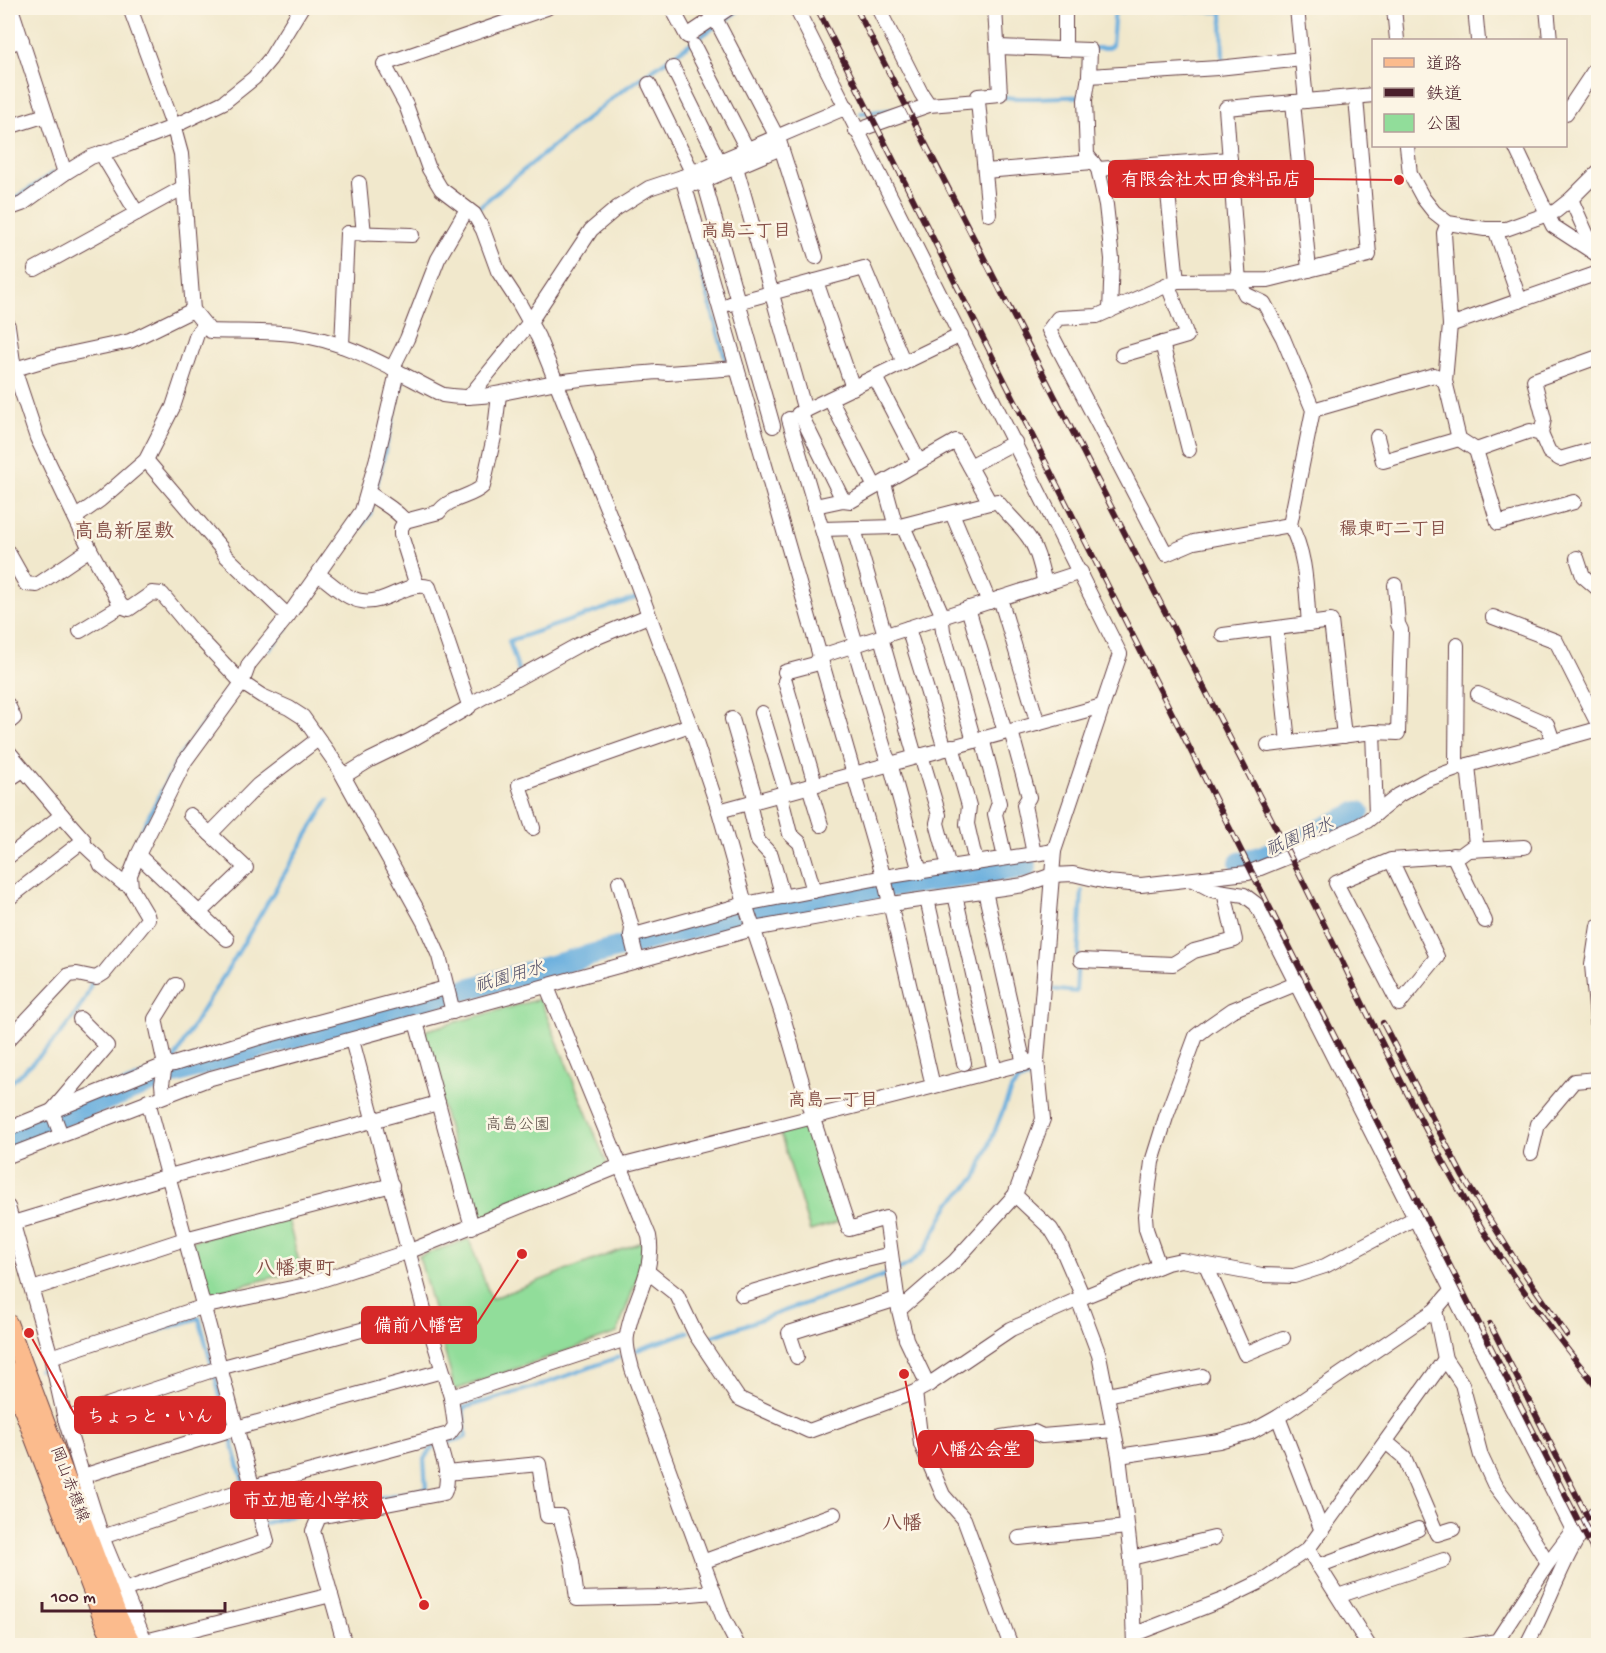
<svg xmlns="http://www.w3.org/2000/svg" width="1606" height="1653" viewBox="0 0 1606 1653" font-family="'Gochi Hand','Klee One',sans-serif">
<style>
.green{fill:#91dd9a;stroke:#6e7e62;stroke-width:1.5}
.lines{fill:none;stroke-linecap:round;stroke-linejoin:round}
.stream{stroke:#68aede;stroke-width:4}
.river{stroke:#68aede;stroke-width:22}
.minor-casing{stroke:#633d43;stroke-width:16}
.major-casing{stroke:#633d43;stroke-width:20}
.minor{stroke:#fff;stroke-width:14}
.major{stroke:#fbbb8d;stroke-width:18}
.rail-casing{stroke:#4a1f2b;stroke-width:6}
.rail{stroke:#fcf5e5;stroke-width:4;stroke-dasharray:11;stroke-linecap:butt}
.labels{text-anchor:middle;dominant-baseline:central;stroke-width:5;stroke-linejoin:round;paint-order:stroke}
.park-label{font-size:16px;fill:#5c4e47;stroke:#fcf5e5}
.street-label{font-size:16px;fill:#4a1f2b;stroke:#fcf5e5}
.neighbourhood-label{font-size:18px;font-weight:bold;fill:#865149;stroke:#fcf5e5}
.water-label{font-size:18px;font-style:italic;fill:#54516a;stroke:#fcf5e5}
.quarter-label{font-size:20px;font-weight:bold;fill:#865149;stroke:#fcf5e5}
.leader{fill:none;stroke:#d62828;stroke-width:2}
.callout-dot{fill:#d62828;stroke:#fcf5e5;stroke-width:2}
.callout{fill:#d62828;stroke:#d62828;stroke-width:2}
.callout-label{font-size:18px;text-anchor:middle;font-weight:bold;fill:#fff}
</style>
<rect width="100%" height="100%" fill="#fcf5e5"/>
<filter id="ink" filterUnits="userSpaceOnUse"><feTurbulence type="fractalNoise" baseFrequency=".0167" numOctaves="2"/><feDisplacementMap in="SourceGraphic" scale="12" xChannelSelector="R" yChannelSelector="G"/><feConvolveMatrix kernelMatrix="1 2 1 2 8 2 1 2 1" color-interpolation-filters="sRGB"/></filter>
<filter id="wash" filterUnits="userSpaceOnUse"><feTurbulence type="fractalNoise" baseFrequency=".008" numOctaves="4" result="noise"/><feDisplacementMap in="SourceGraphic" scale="24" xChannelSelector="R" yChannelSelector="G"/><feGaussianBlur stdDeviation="1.35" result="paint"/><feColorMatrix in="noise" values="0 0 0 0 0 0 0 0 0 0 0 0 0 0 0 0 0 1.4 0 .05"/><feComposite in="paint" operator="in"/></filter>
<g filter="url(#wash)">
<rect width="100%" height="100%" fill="#f1e8cc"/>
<g class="green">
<polygon points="540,999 608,1166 479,1220 473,1218 423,1037 427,1030"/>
<polygon points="808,1123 839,1222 810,1231 780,1132"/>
<polygon points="287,1216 301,1270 206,1295 192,1241"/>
<polygon points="469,1239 491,1299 644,1241 641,1268 617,1333 455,1390 419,1256"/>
</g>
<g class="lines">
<g class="stream">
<polyline points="1144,8 1222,12 1223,64"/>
<polyline points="1094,50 1095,48 1109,48 1112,45 1115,8"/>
<path d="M1004,97C1029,100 1056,96 1082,97"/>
<polyline points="861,113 902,109"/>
<polyline points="781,142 836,119"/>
<polyline points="8,201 16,198 54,173"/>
<polyline points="475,210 616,95 742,8"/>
<polyline points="687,220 727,365"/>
<polyline points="375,492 403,377"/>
<polyline points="325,575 370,514 373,499"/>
<polyline points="269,650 287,628"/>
<polyline points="519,672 509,641 636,598"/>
<polyline points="127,864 132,849 179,757 234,682"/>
<polyline points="1051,989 1076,992 1082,891"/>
<polyline points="174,1060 195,1022 233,961 328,800"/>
<path d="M8,1085C36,1060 68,1031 86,997C89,991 90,985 93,979"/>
<polyline points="898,1270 909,1264 925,1250 950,1203 976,1178 1011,1090 1018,1081 1032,1077"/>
<polyline points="708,1338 891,1273"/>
<polyline points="637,1350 688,1332"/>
<polyline points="64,1360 199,1318 212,1366"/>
<polyline points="39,1370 48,1367"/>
<polyline points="214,1373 228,1427"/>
<polyline points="230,1434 255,1526 303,1512 426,1489 424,1459 433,1447"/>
<polyline points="446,1443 466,1437 463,1408 541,1385 619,1357"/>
</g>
<g class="river">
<polyline points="1240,863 1263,856 1359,812"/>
<polyline points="8,1138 169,1075 264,1046 598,953 756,911 895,886 1026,867"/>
</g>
</g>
</g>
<g filter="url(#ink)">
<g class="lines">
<g class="minor-casing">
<g id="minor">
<polyline points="11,8 65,173"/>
<path d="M130,8L173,125L181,154L193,310L210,331C237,332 266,331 293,334C347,340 395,371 443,395C483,402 518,388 557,382C590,377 624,375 657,372L668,373L737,368"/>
<polyline points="547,8 384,64 406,105 429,169 441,189 474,214 483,230 498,271 519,303 538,337 637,583 690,725 719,811 746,907 783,1017 812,1116 849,1229 886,1218 899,1310"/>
<polyline points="672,8 687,36 729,8"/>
<polyline points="707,8 718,24 779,141 816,257"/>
<polyline points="878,8 921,93 929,105"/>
<polyline points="1297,8 1306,101"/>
<polyline points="1394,8 1397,40"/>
<polyline points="1475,8 1478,40"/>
<polyline points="1547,8 1550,40"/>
<polyline points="8,45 22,40"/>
<polyline points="694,46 747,149"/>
<polyline points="998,47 1090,50 1089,76 1085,100 1087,155 1098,169 1106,205 1112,259 1110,311"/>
<polyline points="1065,49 1065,8"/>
<polyline points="673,68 719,161"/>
<polyline points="1089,76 1218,68 1302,59"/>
<polyline points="649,84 692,172"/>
<polyline points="978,101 989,214"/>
<polyline points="1293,102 1309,270"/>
<polyline points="847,107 682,177 885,882 933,1086"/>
<polyline points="1566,113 1598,65"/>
<polyline points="8,127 46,115"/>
<polyline points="856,131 929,105 978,101 978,96 1000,94 995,8"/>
<polyline points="1407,146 1410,174 1423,198 1434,212 1448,223 1485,229 1506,229 1556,211 1571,199 1598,172"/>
<polyline points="1515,146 1553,226 1596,254"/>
<polyline points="101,153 137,213"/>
<polyline points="1165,164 1177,281"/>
<polyline points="736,167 805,411"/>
<polyline points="1098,169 1230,159"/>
<polyline points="985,171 1093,162"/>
<polyline points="704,181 773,426"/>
<polyline points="359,183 364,234"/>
<polyline points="696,184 781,148"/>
<polyline points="1571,199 1595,253"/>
<polyline points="8,209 22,204 65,173 91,157 127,145 168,129 224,102 254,78 270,59 301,8"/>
<polyline points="1448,223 1444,233 1450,325 1445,381 1459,439 1476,450 1530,431 1541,434 1549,452 1560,459 1598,448"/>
<polyline points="1495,229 1520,301"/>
<polyline points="35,269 184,187"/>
<polyline points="816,281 853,388"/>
<polyline points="730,304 864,268 904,363"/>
<polyline points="1450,325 1598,273"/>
<polyline points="8,326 14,369 37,438 90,549 121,606"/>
<polyline points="1162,343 1189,450"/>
<polyline points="342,346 347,233 412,235"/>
<polyline points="1122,355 1187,336 1168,285"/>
<polyline points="392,369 407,339 438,259 467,209"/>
<polyline points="8,371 55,357 130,341 193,310"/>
<polyline points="875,377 919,462"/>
<polyline points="469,397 530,322 591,230 617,208 649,188 682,177"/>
<polyline points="830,399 875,487"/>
<polyline points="1313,410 1434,375 1445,381"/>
<polyline points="800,413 843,500"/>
<polyline points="798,414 961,335"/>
<polyline points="789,419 856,644 855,650 886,755 890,763 920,872"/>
<polyline points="1541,434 1544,419 1534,380 1598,357"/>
<polyline points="1377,437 1383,461 1459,439"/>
<polyline points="1476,450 1498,523 1574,502"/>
<polyline points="146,460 221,548 225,555 288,616"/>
<polyline points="970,466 1015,442"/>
<polyline points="884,483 896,527"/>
<path d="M368,492C380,502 396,509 405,521L439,512C449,497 471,498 483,486L494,437L499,395"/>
<polyline points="815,506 843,500 851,501 956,441 990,503"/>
<polyline points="952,513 989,602"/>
<polyline points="76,517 100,500 146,460 173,407 197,334 204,324"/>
<polyline points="405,521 401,528 401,535 417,586"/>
<polyline points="1290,525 1194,542 1166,554 1049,330 1058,318 1097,316 1177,281 1268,280 1369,255 1356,97"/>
<polyline points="903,526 941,612 943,631 974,741"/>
<path d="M822,529L896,527L997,501C1006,513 1017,522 1026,534C1037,547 1041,567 1045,584"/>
<polyline points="854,529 885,635 882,641 915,756"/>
<polyline points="8,552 26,584 37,585 90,549"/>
<polyline points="1577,558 1583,576 1598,589"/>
<path d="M318,574C331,583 346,599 362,601C386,605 407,580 429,587L469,705"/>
<polyline points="1000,598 1038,724"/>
<polyline points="968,608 1005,732"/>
<polyline points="1493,617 1556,641 1598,724"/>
<path d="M1309,624C1306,590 1307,555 1290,525L1313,410L1283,338L1264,303L1245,294L1239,281L1226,108L1374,95"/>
<polyline points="908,628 945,749"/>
<polyline points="1276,629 1288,742"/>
<polyline points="80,631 121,606 129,609 152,593 162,594 191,629 242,683 262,696 289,708 303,717 337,765 424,922 439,956 453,1012"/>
<polyline points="1223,635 1331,621 1344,736"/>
<polyline points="785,672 815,664 821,656 1081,572"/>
<polyline points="785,681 815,784"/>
<polyline points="1478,694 1547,724 1553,741"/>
<polyline points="8,705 14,718 8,723"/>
<polyline points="762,713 786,792"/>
<polyline points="732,719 756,801"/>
<polyline points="1011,731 1029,797 1024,805 1034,854"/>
<polyline points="1373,732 1376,814"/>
<polyline points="982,738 999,803 995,814 1005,858"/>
<polyline points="1268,745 1373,732 1398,733 1401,630 1398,624 1395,585"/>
<polyline points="952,746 969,806 967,824 976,863"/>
<polyline points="8,751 62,815 8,857"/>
<polyline points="921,755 939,815 937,823 949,867"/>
<polyline points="1456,768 1457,645"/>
<polyline points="344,776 370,760 411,740 469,707 469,705 578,645 648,616"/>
<polyline points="8,780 23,770"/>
<polyline points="809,786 821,825"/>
<polyline points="780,794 790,834 800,843 814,891"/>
<polyline points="749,803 758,841 771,855 783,897"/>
<polyline points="719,811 1102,706"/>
<polyline points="190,815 246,868 199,913"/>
<polyline points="533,828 519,785 690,725"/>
<polyline points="210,834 258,785 318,739"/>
<polyline points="81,842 98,858 101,865 123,883 130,885"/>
<polyline points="1470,850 1524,847"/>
<polyline points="138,855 227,939"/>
<polyline points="1453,855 1485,921"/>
<polyline points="1391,860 1437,957 1399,1004 1336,883 1391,860 1461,855 1476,844 1468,765"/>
<polyline points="1193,880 1212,890 1244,895 1256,904 1577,1538"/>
<polyline points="619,882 632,928 631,936 637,960"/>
<polyline points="985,891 1024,1064"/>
<polyline points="955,895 995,1071"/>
<polyline points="8,899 84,840 62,815"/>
<polyline points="927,899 964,1063"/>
<polyline points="1598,926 1592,965 1598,1030"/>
<polyline points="631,936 745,904 884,877 1054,851"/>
<polyline points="1081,960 1173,964 1194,951 1235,940 1224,892"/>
<path d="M547,987L649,1236C656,1272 631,1302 627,1336C625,1347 630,1359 632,1369L723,1617L738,1646"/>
<polyline points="416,1022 472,1227"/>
<polyline points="8,1040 69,975 77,974 96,978 104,973 148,919 147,915 131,888 130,875 138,855 185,761 242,683 249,664 288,616 362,511 377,458 397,372"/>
<polyline points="163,1095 162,1084 165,1065 155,1019 176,985"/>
<polyline points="8,1129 165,1065 174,1064 258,1038 446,988"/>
<polyline points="61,1135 52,1111 107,1046 80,1019"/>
<polyline points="1531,1153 1538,1124 1574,1081 1598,1079"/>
<polyline points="8,1156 211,1078 753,929 891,904 1024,885 1052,875 1073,874 1107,882 1141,885 1238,874 1248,873 1290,856 1356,827 1367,821 1399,795 1426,780 1468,765 1598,729"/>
<polyline points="1015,1195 1051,1229 1060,1244 1083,1297"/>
<polyline points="8,1207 51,1357 65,1419 102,1537 145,1641"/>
<polyline points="13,1223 169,1176 438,1103"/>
<polyline points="1206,1265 1245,1354 1283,1338"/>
<polyline points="1159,1266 1146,1229 1145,1216 1152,1162 1166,1117 1196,1036 1209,1026 1232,1010 1298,983"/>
<polyline points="648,1272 677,1295 696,1335 738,1398 809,1431 915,1392 928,1385 906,1339 899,1310 955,1261 1015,1195 1043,1119 1037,1060 1054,851 1120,654 796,8"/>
<polyline points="32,1289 185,1239 392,1185"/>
<polyline points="742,1295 833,1268 891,1254"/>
<polyline points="1078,1299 1099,1355 1119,1456 1131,1558 1134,1646"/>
<polyline points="1435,1310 1445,1359 1462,1384 1481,1456 1494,1484 1522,1521 1548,1563"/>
<polyline points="51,1357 202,1307 306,1285 410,1251 620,1166 1037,1060"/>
<polyline points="797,1357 789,1333 897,1299"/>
<polyline points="928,1385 1011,1329 1083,1297 1167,1263 1181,1260 1262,1275 1294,1276 1325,1266 1415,1218"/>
<polyline points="915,1392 921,1444 943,1495 964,1519 1011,1646"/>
<polyline points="1107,1395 1202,1376"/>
<polyline points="451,1397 626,1339"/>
<polyline points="1278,1417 1322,1531"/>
<polyline points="65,1419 219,1368 425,1313"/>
<polyline points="1001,1437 1034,1432 1042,1436 1114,1430"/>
<polyline points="1386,1442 1404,1457 1437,1534 1453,1529"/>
<polyline points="1119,1456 1219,1441 1251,1432 1278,1417 1435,1310 1452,1290"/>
<polyline points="446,1473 539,1464 547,1516 560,1516 572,1561 577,1599 657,1597 714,1592"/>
<polyline points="83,1476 236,1428 442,1371"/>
<polyline points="102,1537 252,1487 449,1434 455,1426 451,1397 425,1313 352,1040"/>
<polyline points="1019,1538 1127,1527"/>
<polyline points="1308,1549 1445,1359"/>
<polyline points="1131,1558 1214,1538"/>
<polyline points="702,1562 834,1514"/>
<polyline points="1318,1566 1418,1529"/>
<polyline points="124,1590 267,1541 148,1101"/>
<polyline points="1338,1596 1444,1560"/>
<polyline points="1135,1634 1225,1599 1260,1582 1308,1549 1369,1646"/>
<polyline points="137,1643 331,1595"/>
<path d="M338,1646L344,1642L313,1531L319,1517L444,1493C452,1477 441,1453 437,1437"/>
<polyline points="1466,1646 1497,1641 1548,1563 1573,1530"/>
<path d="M1526,1646C1551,1601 1564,1549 1598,1510"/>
</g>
</g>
<g class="major-casing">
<g id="major">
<polyline points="8,1323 118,1617 133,1646"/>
<polyline points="8,1370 105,1624 116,1646"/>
</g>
</g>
<use href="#minor" class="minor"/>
<use href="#major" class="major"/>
<g class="rail-casing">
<g id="rail">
<polyline points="817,8 1598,1560"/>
<path d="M856,8C996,284 1139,560 1280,836C1339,951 1391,1069 1454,1181C1495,1255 1545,1323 1598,1388"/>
<polyline points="1383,1023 1463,1177 1514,1258 1567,1335"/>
<polyline points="1490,1324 1598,1538"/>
</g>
</g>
<use href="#rail" class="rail"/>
</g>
</g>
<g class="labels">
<g class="park-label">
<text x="518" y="1126">高島公園</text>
</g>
<g class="street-label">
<text transform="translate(68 1485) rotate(69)">岡山赤穂線</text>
</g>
<g class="neighbourhood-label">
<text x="746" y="232">高島二丁目</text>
<text x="1393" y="530">穝東町二丁目</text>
<text x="833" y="1101">高島一丁目</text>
</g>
<g class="water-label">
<text transform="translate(1300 838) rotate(-23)">祇園用水</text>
<text transform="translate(510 978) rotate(-16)">祇園用水</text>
</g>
<g class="quarter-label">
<text x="124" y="533">高島新屋敷</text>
<text x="295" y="1270">八幡東町</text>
<text x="902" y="1525">八幡</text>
</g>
</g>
<path class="leader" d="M1399 180L1313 179M522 1254L476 1325M29 1333L75 1415M904 1374L919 1449M424 1605L381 1500"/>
<g class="callout-dot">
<circle cx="1399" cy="180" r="6"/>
<circle cx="522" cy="1254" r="6"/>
<circle cx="29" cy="1333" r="6"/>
<circle cx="904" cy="1374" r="6"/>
<circle cx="424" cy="1605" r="6"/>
</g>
<g class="callout">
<rect x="1109" y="161" width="204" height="36" rx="6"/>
<rect x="362" y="1307" width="114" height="36" rx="6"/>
<rect x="75" y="1397" width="150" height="36" rx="6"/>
<rect x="919" y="1431" width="114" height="36" rx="6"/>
<rect x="231" y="1482" width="150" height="36" rx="6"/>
</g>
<g class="callout-label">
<text x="1211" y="185">有限会社太田食料品店</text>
<text x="419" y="1331">備前八幡宮</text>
<text x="150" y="1422">ちょっと・いん</text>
<text x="976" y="1455">八幡公会堂</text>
<text x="306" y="1506">市立旭竜小学校</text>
</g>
<rect width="1606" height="1653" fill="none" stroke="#fcf5e5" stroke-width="30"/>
<rect x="1372" y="39" width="195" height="108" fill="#fcf5e5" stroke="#b59f9b" stroke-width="1.5"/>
<rect x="1384" y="58" width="30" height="9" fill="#fbbb8d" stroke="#b59f9b" stroke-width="1.5"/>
<text x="1426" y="69" font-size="18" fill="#4a1f2b">道路</text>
<rect x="1384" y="88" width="30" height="9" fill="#4a1f2b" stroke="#b59f9b" stroke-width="1.5"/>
<text x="1426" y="99" font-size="18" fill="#4a1f2b">鉄道</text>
<rect x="1384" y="114" width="30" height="18" fill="#91dd9a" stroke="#b59f9b" stroke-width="1.5"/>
<text x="1426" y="129" font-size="18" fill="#4a1f2b">公園</text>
<path d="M42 1602v9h183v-9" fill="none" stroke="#4a1f2b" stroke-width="3"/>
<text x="51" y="1602" font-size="18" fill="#4a1f2b" stroke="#fcf5e5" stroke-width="4.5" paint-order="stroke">100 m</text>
</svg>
